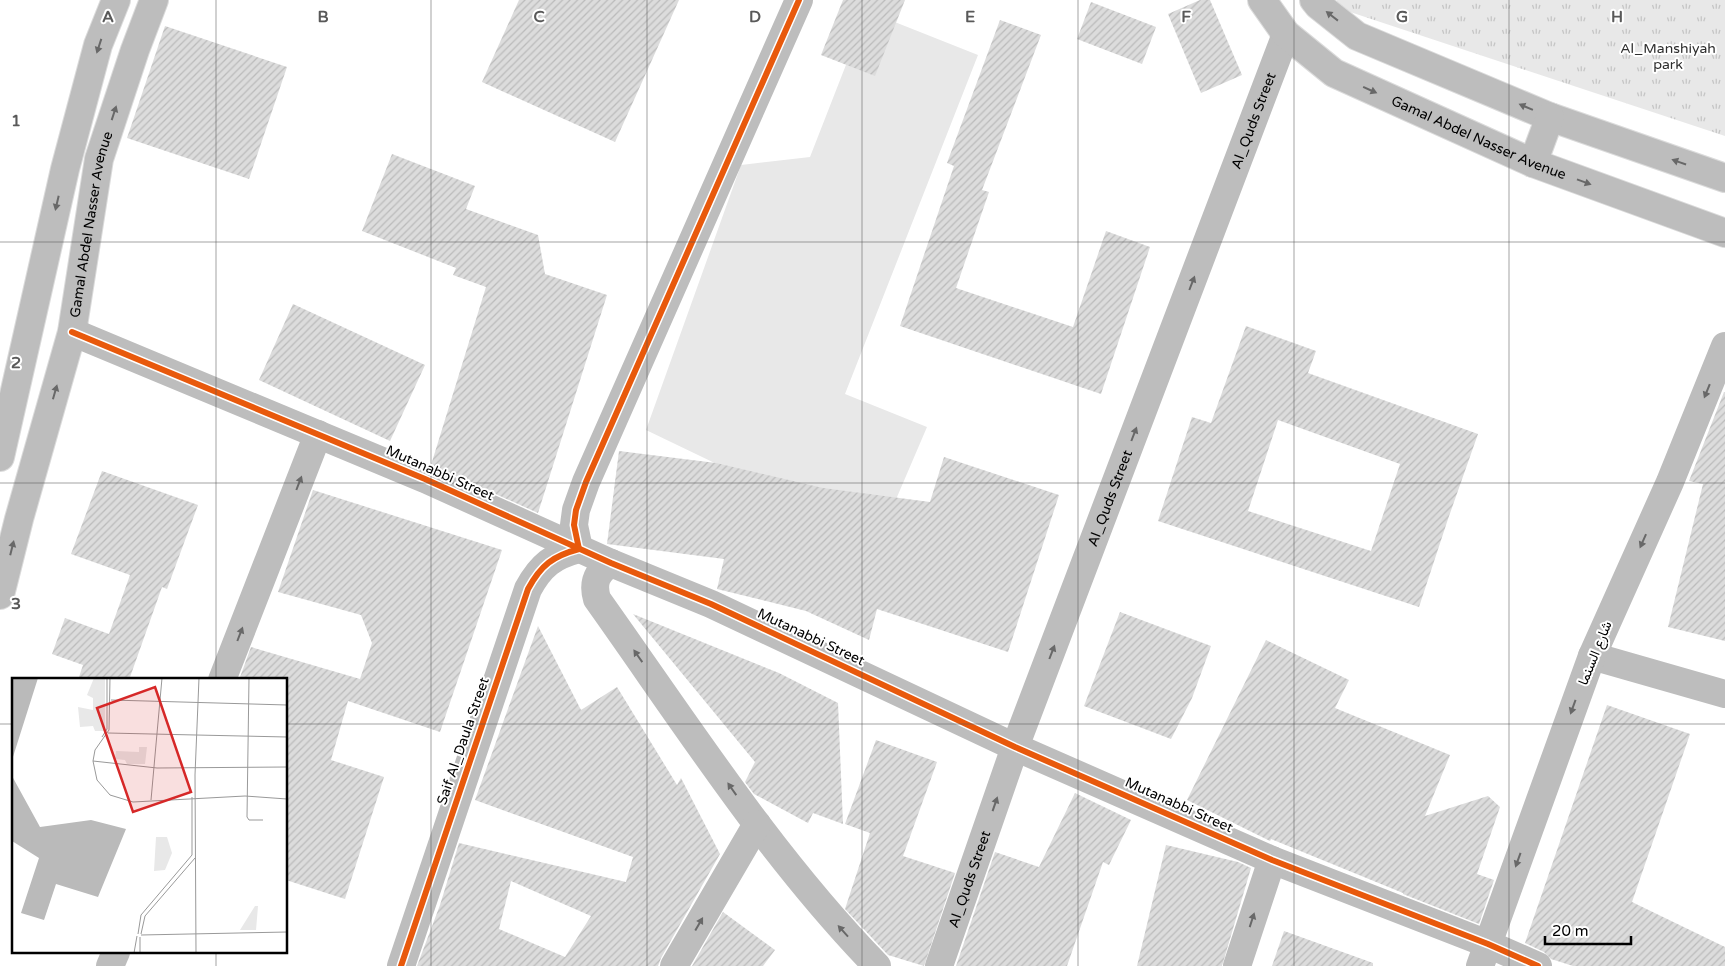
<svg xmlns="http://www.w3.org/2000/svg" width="1725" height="966" viewBox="0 0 1725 966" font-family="'Varela Round',Vazirmatn,sans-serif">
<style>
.park{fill:url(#park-tufts)}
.garden{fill:#e8e8e8}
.building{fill:url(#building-hatch);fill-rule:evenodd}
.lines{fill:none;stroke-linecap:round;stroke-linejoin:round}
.major-casing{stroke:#dbdbdb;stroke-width:30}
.minor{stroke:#bdbdbd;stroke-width:28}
.major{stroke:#bdbdbd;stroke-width:28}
.cycleway-casing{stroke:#fff;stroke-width:9}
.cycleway{stroke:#e8590c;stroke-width:6}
.oneway{fill:#686868}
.grid{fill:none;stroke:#595959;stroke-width:1;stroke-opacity:0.55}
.labels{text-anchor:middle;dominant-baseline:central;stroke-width:4;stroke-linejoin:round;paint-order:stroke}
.park-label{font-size:14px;fill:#2d2d2d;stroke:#fff}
.street-label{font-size:14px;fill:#000;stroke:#fff}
.inset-road{fill:none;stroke:#999;stroke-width:1}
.view{fill:#d62828;fill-opacity:0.15;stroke:#d62828;stroke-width:2.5}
.inset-edge{fill:none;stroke:#000;stroke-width:2.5}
.grid-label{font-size:16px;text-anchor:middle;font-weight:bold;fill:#595959;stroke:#fff;stroke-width:4;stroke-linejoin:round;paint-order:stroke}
</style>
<defs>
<pattern id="park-tufts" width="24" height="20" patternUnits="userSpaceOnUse" patternTransform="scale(1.25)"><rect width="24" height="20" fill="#e8e8e8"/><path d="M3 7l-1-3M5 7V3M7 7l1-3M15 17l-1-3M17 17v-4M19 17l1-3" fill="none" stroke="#c5c5c5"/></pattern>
<pattern id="building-hatch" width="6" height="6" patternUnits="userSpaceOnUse" patternTransform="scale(1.25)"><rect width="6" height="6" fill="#dcdcdc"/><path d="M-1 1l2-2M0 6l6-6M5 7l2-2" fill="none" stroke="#bbb"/></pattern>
</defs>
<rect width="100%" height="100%" fill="#fff"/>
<polygon class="park" points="1337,0 1725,0 1725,136 1335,7"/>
<polygon class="garden" points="867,11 978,55 845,394 927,427 897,497 881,543 646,430 741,165 810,157"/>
<g class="building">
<polygon points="519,0 679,0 615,142 482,82"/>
<polygon points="843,0 905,0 875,76 821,55"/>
<polygon points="1200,0 1210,0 1242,75 1201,93 1168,14"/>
<polygon points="1091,2 1156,27 1142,64 1077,39"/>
<polygon points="1000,20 1041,35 982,190 989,192 956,288 1073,327 1106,231 1150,247 1101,394 900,326 954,166 947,163"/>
<polygon points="165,26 287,67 249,179 127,138"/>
<polygon points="392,154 475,186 466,209 538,235 545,274 607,295 538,513 431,465 486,287 453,275 456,268 362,231"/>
<polygon points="293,304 425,365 390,441 259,380"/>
<path d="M1246,326L1316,351L1308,373L1478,434L1448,519L1419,607L1158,521L1192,417L1211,423ZM1278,420L1400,464L1371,551L1248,511Z"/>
<polygon points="1724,392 1725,392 1725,641 1668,627 1703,484 1689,481"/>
<polygon points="619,451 716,463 823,488 930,502 944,457 1059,495 1008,652 877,609 869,640 806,611 717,589 724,559 607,544"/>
<polygon points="102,471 198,505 167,589 162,587 129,680 78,680 83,665 52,654 65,618 109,634 130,575 71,554"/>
<polygon points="313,490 502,550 440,732 348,701 331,760 384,777 345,899 286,880 286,680 239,680 251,647 360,679 372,643 361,615 278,592"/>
<polygon points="1120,612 1211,646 1192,698 1171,739 1084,706"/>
<polygon points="633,614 779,673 838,703 843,824 813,813 808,823 754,794 745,782 755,762"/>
<path d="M538,626L581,710L617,687L677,785L681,778L720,854L661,958L658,966H417L440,905L459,843L626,882L633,857L475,800ZM511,881L591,916L565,957L499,929Z"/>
<polygon points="1266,640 1349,680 1335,708 1450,755 1425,816 1488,796 1500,807 1477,874 1494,880 1479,924 1403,894 1403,893 1271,839 1270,841 1187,800"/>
<polygon points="1607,705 1690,734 1632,902 1725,947 1725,966 1573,966 1551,959 1544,952 1525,943"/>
<polygon points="876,740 937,762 903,856 955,873 924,966 888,955 845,909 870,833 845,824"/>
<polygon points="1075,793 1131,820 1109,865 1103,862 1067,966 956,966 995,852 1039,867"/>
<polygon points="1166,845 1238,862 1251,868 1222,966 1137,966"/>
<polygon points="723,912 775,950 763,966 692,966"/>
<polygon points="1284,931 1373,963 1373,966 1272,966"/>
</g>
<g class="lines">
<g class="major-casing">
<g id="major">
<path id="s2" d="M1262,0L1286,34L1334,73L1533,163L1725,233"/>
<polyline points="1314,0 1318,5 1357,36 1550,117 1725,178"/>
<polyline points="1533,163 1550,117"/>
<polyline points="0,457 65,169 98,45 116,0"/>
<path id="s3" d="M0,595L19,519L72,332L99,159L135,50L154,0"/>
</g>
</g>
<g class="minor">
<polyline points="72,332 425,479 611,563 711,604 1015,747 1272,860 1488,944 1538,966"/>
<path d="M611,563C597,572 592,582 597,599C686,724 770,856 877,966"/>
<polyline points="1592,656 1725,694"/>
<polyline points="222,680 318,434"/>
<polyline points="110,966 116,952"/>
<path d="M401,966L528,589C541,565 553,556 579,549L574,525L576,510L586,482L799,0"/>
<polyline points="674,966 757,824"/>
<path id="s1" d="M939,966L1015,747L1286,34"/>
<polyline points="1237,966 1272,860"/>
<polyline points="1480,966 1592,656 1670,482 1725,346"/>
</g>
<use href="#major" class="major"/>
<g class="cycleway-casing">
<g id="cycleway">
<polyline points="72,332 425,479 611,563 711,604 1015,747 1272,860 1488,944 1538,966"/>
<path d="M401,966L528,589C541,565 553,556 579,549L574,525L576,510L586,482L799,0"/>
</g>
</g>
<use href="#cycleway" class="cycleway"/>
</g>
<defs><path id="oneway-solid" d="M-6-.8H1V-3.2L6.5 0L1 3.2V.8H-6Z" transform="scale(1.25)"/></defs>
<g class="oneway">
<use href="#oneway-solid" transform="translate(1332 16) rotate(-142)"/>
<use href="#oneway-solid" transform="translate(99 46) rotate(108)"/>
<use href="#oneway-solid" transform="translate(1370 90) rotate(24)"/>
<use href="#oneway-solid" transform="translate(1526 107) rotate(-157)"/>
<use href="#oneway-solid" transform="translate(114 113) rotate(-72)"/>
<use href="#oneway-solid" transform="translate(1679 162) rotate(-161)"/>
<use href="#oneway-solid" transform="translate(1584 182) rotate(20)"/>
<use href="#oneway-solid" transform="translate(57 203) rotate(103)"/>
<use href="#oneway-solid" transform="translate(1192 283) rotate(-69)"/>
<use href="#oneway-solid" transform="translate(1707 391) rotate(112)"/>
<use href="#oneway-solid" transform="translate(55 392) rotate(-74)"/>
<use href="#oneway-solid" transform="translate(1134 434) rotate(-69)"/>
<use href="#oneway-solid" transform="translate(299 483) rotate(-69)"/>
<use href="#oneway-solid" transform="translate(1643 541) rotate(114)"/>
<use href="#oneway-solid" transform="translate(12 548) rotate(-76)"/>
<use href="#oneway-solid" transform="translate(240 634) rotate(-69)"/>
<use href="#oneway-solid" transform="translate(1052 652) rotate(-69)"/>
<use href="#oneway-solid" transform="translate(638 656) rotate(-125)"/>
<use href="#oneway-solid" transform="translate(1573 707) rotate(110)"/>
<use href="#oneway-solid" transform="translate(732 789) rotate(-125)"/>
<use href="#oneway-solid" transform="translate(995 804) rotate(-71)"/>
<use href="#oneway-solid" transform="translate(1518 860) rotate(110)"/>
<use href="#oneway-solid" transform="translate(1252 920) rotate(-72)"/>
<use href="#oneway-solid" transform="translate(699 924) rotate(-60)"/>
<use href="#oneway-solid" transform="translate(843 931) rotate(-132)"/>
</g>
<path class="grid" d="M216,0V680M431,0V966M647,0V966M862,0V966M1078,0V966M1294,0V966M1509,0V966M0,242H1725M0,483H1725M0,724H14M286,724H1725M216,952V966"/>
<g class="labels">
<g class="park-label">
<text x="1668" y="48">Al_Manshiyah<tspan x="1668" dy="16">park</tspan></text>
</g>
<g class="street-label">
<text stroke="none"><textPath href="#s1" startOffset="902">Al_Quds Street</textPath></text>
<text stroke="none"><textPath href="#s2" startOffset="262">Gamal Abdel Nasser Avenue</textPath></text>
<text stroke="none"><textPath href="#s3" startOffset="382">Gamal Abdel Nasser Avenue</textPath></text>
<text transform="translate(440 473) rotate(24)">Mutanabbi Street</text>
<text stroke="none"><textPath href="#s1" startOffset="498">Al_Quds Street</textPath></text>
<text transform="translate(811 637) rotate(25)">Mutanabbi Street</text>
<text transform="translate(1595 653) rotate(-68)">شارع السنما</text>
<text transform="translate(463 741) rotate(-71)">Saif Al_Daula Street</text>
<text transform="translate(1179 805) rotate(24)">Mutanabbi Street</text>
<text stroke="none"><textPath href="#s1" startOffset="92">Al_Quds Street</textPath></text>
</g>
</g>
<g transform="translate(12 678)">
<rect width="275" height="275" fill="#fff"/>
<path d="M82,0H93V53H83L81,48L68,49L66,29L81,32V20L75,17ZM144,159H155L160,175L153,192L142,193Z" fill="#e8e8e8"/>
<path d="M127,69H135L133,86H115L113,82L103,81L104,73L127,74ZM243,228H246L244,252H228Z" fill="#e8e8e8"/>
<path d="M0,0H26L0,82ZM0,98L28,149L79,142L114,151L86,219L44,206L32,242L9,235L27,180L0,163Z" fill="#bababa"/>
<path class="inset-road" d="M98,0L97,52L83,72L81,83L85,102L98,117L121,124L233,118L275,121M237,0L235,139L237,142H251M99,22L275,27M96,55L184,57M184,57L275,59M90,59L95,51V0M81,83L145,90L275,89M139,122L150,0M126,256L129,237L180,177V119M129,256L133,238L183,180M129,257L275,254M122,275L125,258M128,275V259M184,275L183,97L187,0"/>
<path class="view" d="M143,9L179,114L121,134L85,30Z"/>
<rect width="275" height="275" class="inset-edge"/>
</g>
<g class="grid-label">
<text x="108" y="22">A</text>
<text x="323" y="22">B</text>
<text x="539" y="22">C</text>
<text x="755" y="22">D</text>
<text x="970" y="22">E</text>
<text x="1186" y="22">F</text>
<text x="1402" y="22">G</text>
<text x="1617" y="22">H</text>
<text x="16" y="126">1</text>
<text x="16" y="368">2</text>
<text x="16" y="609">3</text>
</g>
<path d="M1545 936v8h86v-8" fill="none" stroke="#000000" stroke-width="2.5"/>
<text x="1552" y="936" font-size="15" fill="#000000" stroke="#ffffff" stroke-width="4" paint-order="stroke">20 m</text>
</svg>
